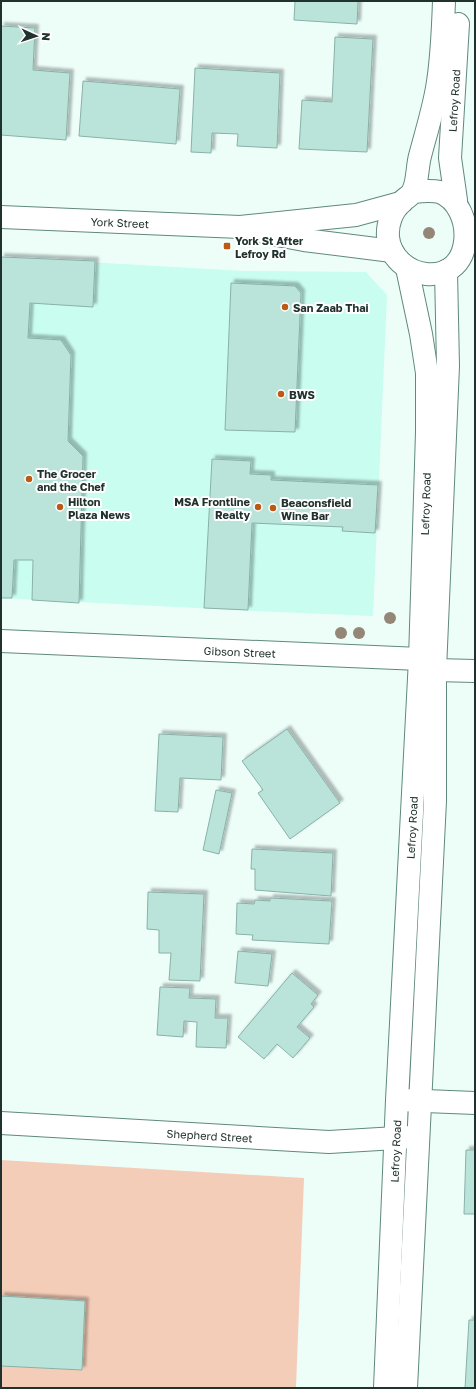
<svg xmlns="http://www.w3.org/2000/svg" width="476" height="1389" viewBox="0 0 476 1389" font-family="'Golos Text',sans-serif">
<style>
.built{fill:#c8fdef}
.green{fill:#f4cdb8}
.building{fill:#bae4da;stroke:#88b1a7;filter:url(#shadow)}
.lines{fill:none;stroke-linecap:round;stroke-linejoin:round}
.minor-casing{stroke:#60887e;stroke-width:24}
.tertiary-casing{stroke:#60887e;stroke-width:24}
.minor{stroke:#fff;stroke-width:22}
.tertiary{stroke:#fff;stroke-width:22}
.tree{fill:#948778}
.poi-dot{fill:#ba5a16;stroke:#fff;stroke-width:1.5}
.labels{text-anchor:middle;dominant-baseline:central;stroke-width:4;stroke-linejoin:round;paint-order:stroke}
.street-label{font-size:11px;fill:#21312d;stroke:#fff}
.poi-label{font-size:11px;font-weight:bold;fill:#21312d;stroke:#fff;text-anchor:start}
</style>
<defs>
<filter id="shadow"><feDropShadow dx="3.5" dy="-3.5" stdDeviation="1" flood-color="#0004"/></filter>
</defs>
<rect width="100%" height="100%" fill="#edfef9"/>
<polygon class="built" points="1,257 243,271 366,272 387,295 373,616 255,611 1,598"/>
<polygon class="green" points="1,1160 304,1178 296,1388 1,1388"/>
<g class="building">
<polygon points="295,1 358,1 357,24 294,20"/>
<polygon points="1,26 35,28 33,70 70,73 66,140 1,135"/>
<polygon points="335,37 373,39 367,152 299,149 302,100 332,102"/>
<polygon points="195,68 280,73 277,148 237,146 238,134 212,133 211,153 191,152"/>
<polygon points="83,81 180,89 176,144 79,136"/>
<polygon points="1,257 95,261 93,307 30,303 28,338 61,340 71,355 68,441 83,456 79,603 32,600 33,560 14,560 12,598 1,598"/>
<polygon points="231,283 295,286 301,293 295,432 225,430"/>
<polygon points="212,459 251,461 250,474 271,475 271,480 378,485 375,533 342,531 343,527 252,523 248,610 204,608"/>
<polygon points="287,729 340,803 290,839 258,793 263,790 242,761"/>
<polygon points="159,734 223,737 221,780 180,778 178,812 155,811"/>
<polygon points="216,790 232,793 219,854 203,850"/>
<polygon points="252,849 333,853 331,896 255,890 255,869 251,869"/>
<polygon points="148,892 204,894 200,981 169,980 171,953 159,953 159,930 147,929"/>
<polygon points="270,898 332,901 329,944 252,940 253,935 236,934 237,903 254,904 255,900 270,901"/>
<polygon points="238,951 272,954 268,986 235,983"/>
<polygon points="292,973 318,995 311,1004 314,1007 297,1027 310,1038 293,1058 277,1044 264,1059 238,1037"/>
<polygon points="160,987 190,988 189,998 216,999 215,1018 228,1018 226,1048 196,1047 197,1022 184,1021 183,1037 157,1035"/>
<polygon points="466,1150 475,1150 475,1214 464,1214"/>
<polygon points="1,1296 85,1301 82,1370 1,1366"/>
<polygon points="469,1320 475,1320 475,1388 465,1388"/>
</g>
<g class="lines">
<g class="minor-casing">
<g id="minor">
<path id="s1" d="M1,217L240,227L356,215L400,203"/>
<polyline points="266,233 304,240 392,251"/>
<path id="s2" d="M1,641L420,659L435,670L475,671"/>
<polyline points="400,1100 475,1103"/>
<path id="s3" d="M1,1123L329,1142L413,1137"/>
</g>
</g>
<g class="tertiary-casing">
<g id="tertiary">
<path d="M413,192C422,191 431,190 440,192C476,206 476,279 426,274C407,272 390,257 388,237C387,224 392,210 402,202C405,198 411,196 413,191C418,181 417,167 420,156C426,133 433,111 437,88C442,60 443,30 444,1"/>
<path id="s4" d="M456,200L450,158L458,24"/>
<path id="s5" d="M385,1388L397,1100L420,659L427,432V373L421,334L407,268"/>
<polyline points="406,1388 435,801 435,670 448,366 446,271"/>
</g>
</g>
<use href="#minor" class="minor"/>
<use href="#tertiary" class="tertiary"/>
</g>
<g class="tree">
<circle cx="429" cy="233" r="6"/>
<circle cx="390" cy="618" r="6"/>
<circle cx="341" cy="633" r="6"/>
<circle cx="359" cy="633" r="6"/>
</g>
<g class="poi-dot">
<rect x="223" y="242" width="8" height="8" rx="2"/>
<circle cx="285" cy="307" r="4"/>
<circle cx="281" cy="394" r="4"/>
<circle cx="29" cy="479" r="4"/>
<circle cx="60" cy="507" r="4"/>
<circle cx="258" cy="507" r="4"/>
<circle cx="273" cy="508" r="4"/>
</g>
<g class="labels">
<g class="street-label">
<text stroke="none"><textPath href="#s4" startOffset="100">Lefroy Road</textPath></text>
<text stroke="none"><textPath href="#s1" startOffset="119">York Street</textPath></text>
<text stroke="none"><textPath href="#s5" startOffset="885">Lefroy Road</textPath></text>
<text stroke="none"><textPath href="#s2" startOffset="239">Gibson Street</textPath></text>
<text stroke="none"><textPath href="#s5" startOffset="561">Lefroy Road</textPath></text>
<text stroke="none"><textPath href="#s3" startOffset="209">Shepherd Street</textPath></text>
<text stroke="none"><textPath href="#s5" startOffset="237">Lefroy Road</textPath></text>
</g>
<g class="poi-label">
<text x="235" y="240">York St After<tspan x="235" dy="13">Lefroy Rd</tspan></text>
<text x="293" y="307">San Zaab Thai</text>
<text x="289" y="394">BWS</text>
<text x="37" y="473">The Grocer<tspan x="37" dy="13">and the Chef</tspan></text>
<text x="68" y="501">Hilton<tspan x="68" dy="13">Plaza News</tspan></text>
<text x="250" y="501" text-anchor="end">MSA Frontline<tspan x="250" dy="13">Realty</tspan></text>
<text x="281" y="502">Beaconsfield<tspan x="281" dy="13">Wine Bar</tspan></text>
</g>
</g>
<rect width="476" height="1389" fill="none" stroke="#21312d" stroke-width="4"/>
<g transform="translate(36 36) rotate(93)" stroke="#ffffff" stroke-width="3" paint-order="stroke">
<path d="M0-3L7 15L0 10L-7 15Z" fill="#21312d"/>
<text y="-6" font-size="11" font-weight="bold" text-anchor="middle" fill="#21312d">N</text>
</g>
</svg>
